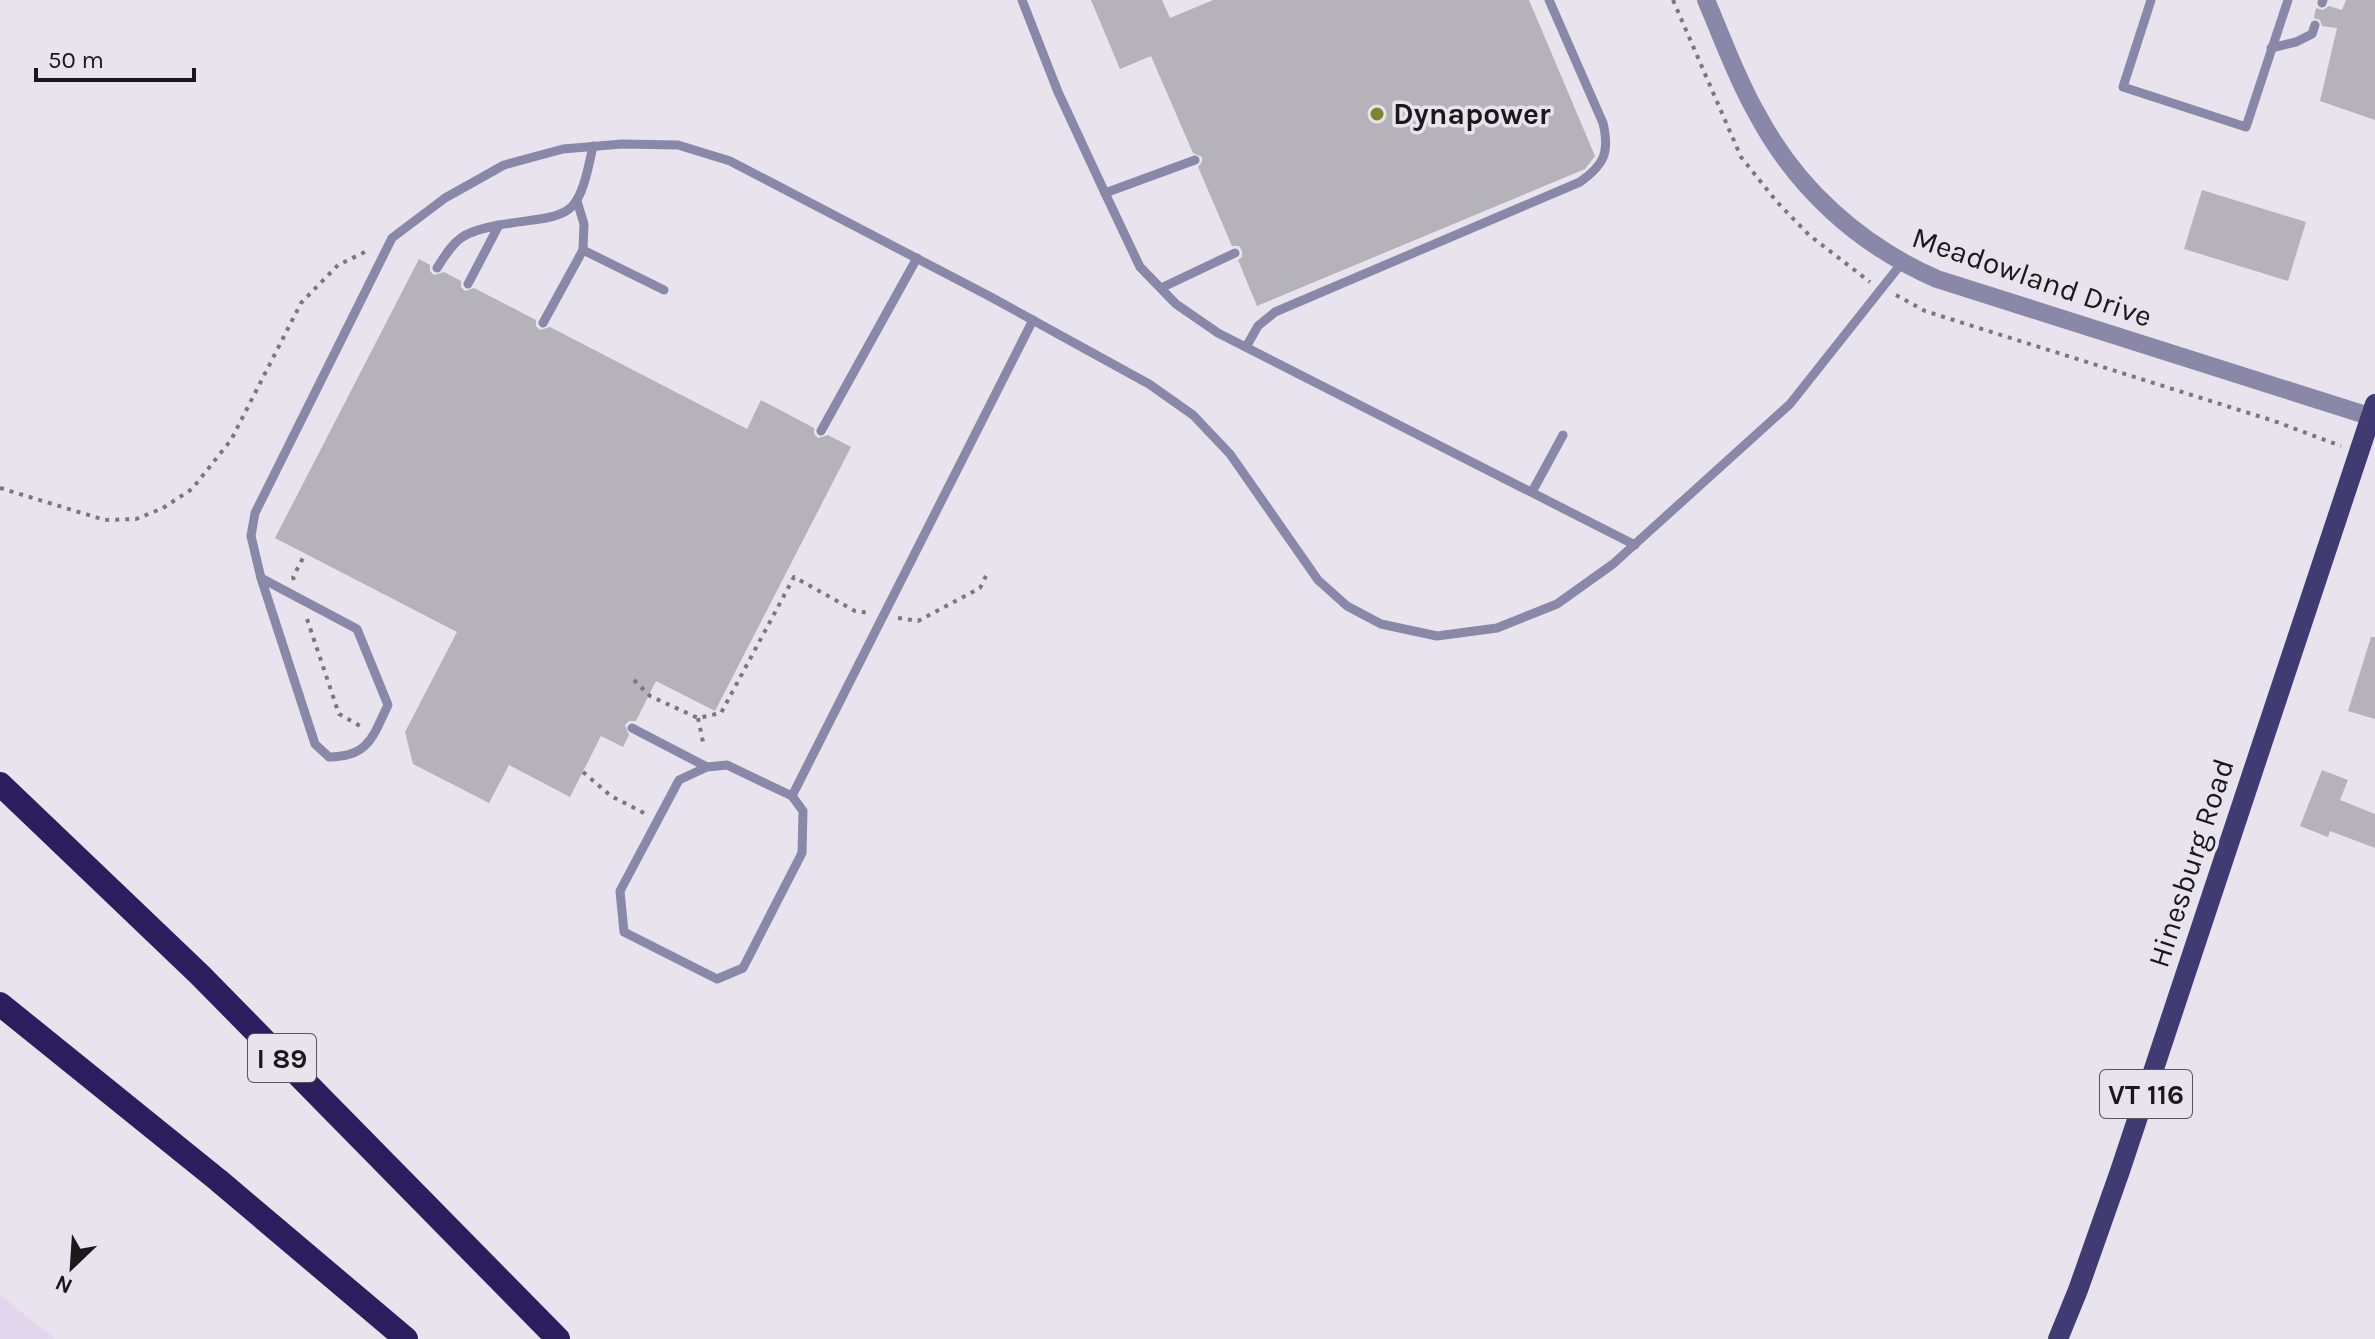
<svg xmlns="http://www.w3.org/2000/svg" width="2375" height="1339" viewBox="0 0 2375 1339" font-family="Karla,sans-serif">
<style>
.commercial{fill:#e0d7ec}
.building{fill:#b6b2ba}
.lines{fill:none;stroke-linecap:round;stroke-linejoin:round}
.path{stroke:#7b787d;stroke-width:4;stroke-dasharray:4 6;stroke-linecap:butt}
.service{stroke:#8988a9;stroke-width:9}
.minor{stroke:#8988a9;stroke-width:18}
.primary{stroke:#413b73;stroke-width:20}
.motorway{stroke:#2a1e5f;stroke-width:24}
.poi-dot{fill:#82832d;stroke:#e8e3ec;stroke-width:3}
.labels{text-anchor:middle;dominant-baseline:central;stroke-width:7;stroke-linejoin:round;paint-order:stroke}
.shield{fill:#e8e3ec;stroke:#58555a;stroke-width:2}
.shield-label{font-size:28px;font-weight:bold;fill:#1a181b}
.poi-label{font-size:30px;font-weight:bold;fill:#1a181b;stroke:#e8e3ec;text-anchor:start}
.street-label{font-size:30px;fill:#1a181b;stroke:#e8e3ec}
</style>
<rect width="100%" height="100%" fill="#e8e3ec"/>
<polygon class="commercial" points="0,1295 55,1339 0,1339"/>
<g class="building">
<polygon points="1091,0 1162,0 1170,18 1213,0 1529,0 1595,156 1585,169 1257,306 1238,260 1242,257 1242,251 1239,246 1232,246 1198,167 1202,162 1202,157 1193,153 1151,56 1120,69"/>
<polygon points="2346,0 2375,0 2375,120 2320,101 2337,28 2322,26 2320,20 2314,18 2316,8 2323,10 2329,6 2342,10"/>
<polygon points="2202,190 2306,222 2288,281 2184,249"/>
<polygon points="419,259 430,265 430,271 434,275 444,272 461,281 461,287 465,291 474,288 536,320 536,326 540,330 550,327 747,429 761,400 814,428 814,434 818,438 828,435 851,447 715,711 656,681 636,721 629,721 625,725 629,735 623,747 601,736 570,797 509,765 489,803 413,764 405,732 457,632 275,538"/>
<polygon points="2371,637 2375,637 2375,719 2348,711"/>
<polygon points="2322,770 2348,780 2340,800 2375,814 2375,848 2330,831 2328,837 2300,826"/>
</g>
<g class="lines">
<g class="path">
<polyline points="1673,0 1741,157 1777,202 1809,235 1870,282"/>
<polyline points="1896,295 1925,311 2274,421 2341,446"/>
<polyline points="0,488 105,520 136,519 163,508 192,489 231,440 301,303 338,265 369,250"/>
<polyline points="294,580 293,577 305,554"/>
<polyline points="898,618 918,621 980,588 986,576"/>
<polyline points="307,619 339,714 362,727"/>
<polyline points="634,680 650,696 698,718 721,713 794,577 855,611 869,613"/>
<polyline points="698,718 704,747"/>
<polyline points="583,772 611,796 644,813"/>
</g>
<g class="service">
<polyline points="1022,0 1058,92 1105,193"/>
<polyline points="2151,0 2123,87 2246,127 2288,0"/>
<polyline points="2322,3 2323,0"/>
<polyline points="2271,48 2296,42 2312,34 2315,25"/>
<polyline points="1195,160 1105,193 1140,267 1176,304 1218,333 1635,545"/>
<polyline points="583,250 664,290"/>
<path d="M437,268C457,236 462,233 499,225"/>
<path d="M468,284L499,225C572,213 577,224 593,146"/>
<polyline points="1161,288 1235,253"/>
<polyline points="543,323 583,250 584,224 577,201"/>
<path d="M1246,347L1258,326L1275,312L1580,182C1604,165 1610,153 1603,123L1549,0"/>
<polyline points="821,431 917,258"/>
<polyline points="1532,492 1563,435"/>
<polyline points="261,578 251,536 255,513 392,238 445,198 504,165 563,149 622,144 678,145 730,161 989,296 1098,356 1149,384 1193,415 1230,454 1318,580 1347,606 1381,624 1437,636 1497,628 1557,604 1613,564 1790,404 1901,264"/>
<path d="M261,578L357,629L388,705C373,736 369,757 329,757L315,744Z"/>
<polyline points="632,728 707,767"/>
<polygon points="727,765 792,796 803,811 802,853 743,968 717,979 624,932 620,891 679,780 707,767"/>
<polyline points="792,796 1033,320"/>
</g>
<path class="minor" d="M1706,0C1722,37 1736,77 1756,112C1796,188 1859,245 1937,279L2375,418"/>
<polyline class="primary" points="2058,1339 2078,1290 2120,1171 2375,404"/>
<g class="motorway">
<polyline points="0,784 200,975 558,1339"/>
<polyline points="0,1004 218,1180 406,1339"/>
</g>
</g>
<circle class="poi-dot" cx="1377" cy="114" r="8"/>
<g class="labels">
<g class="shield">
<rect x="248" y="1034" width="68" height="48" rx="6"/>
<rect x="2100" y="1070" width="92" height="48" rx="6"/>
</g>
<g class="shield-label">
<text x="282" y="1058">I 89</text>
<text x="2146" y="1094">VT 116</text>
</g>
<g class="poi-label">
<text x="1393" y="114">Dynapower</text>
</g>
<g class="street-label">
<text transform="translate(2032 277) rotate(19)">Meadowland Drive</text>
<text transform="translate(2191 863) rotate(-72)">Hinesburg Road</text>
</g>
</g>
<g transform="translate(72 1267) rotate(205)" stroke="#e8e3ec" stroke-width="6" paint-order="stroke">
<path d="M0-6L14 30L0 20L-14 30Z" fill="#1a181b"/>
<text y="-12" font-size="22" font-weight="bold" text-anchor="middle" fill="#1a181b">N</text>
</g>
<path d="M36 68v12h158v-12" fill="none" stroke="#1a181b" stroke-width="4"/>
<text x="48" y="68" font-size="24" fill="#1a181b" stroke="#e8e3ec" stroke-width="6" paint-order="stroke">50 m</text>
</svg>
